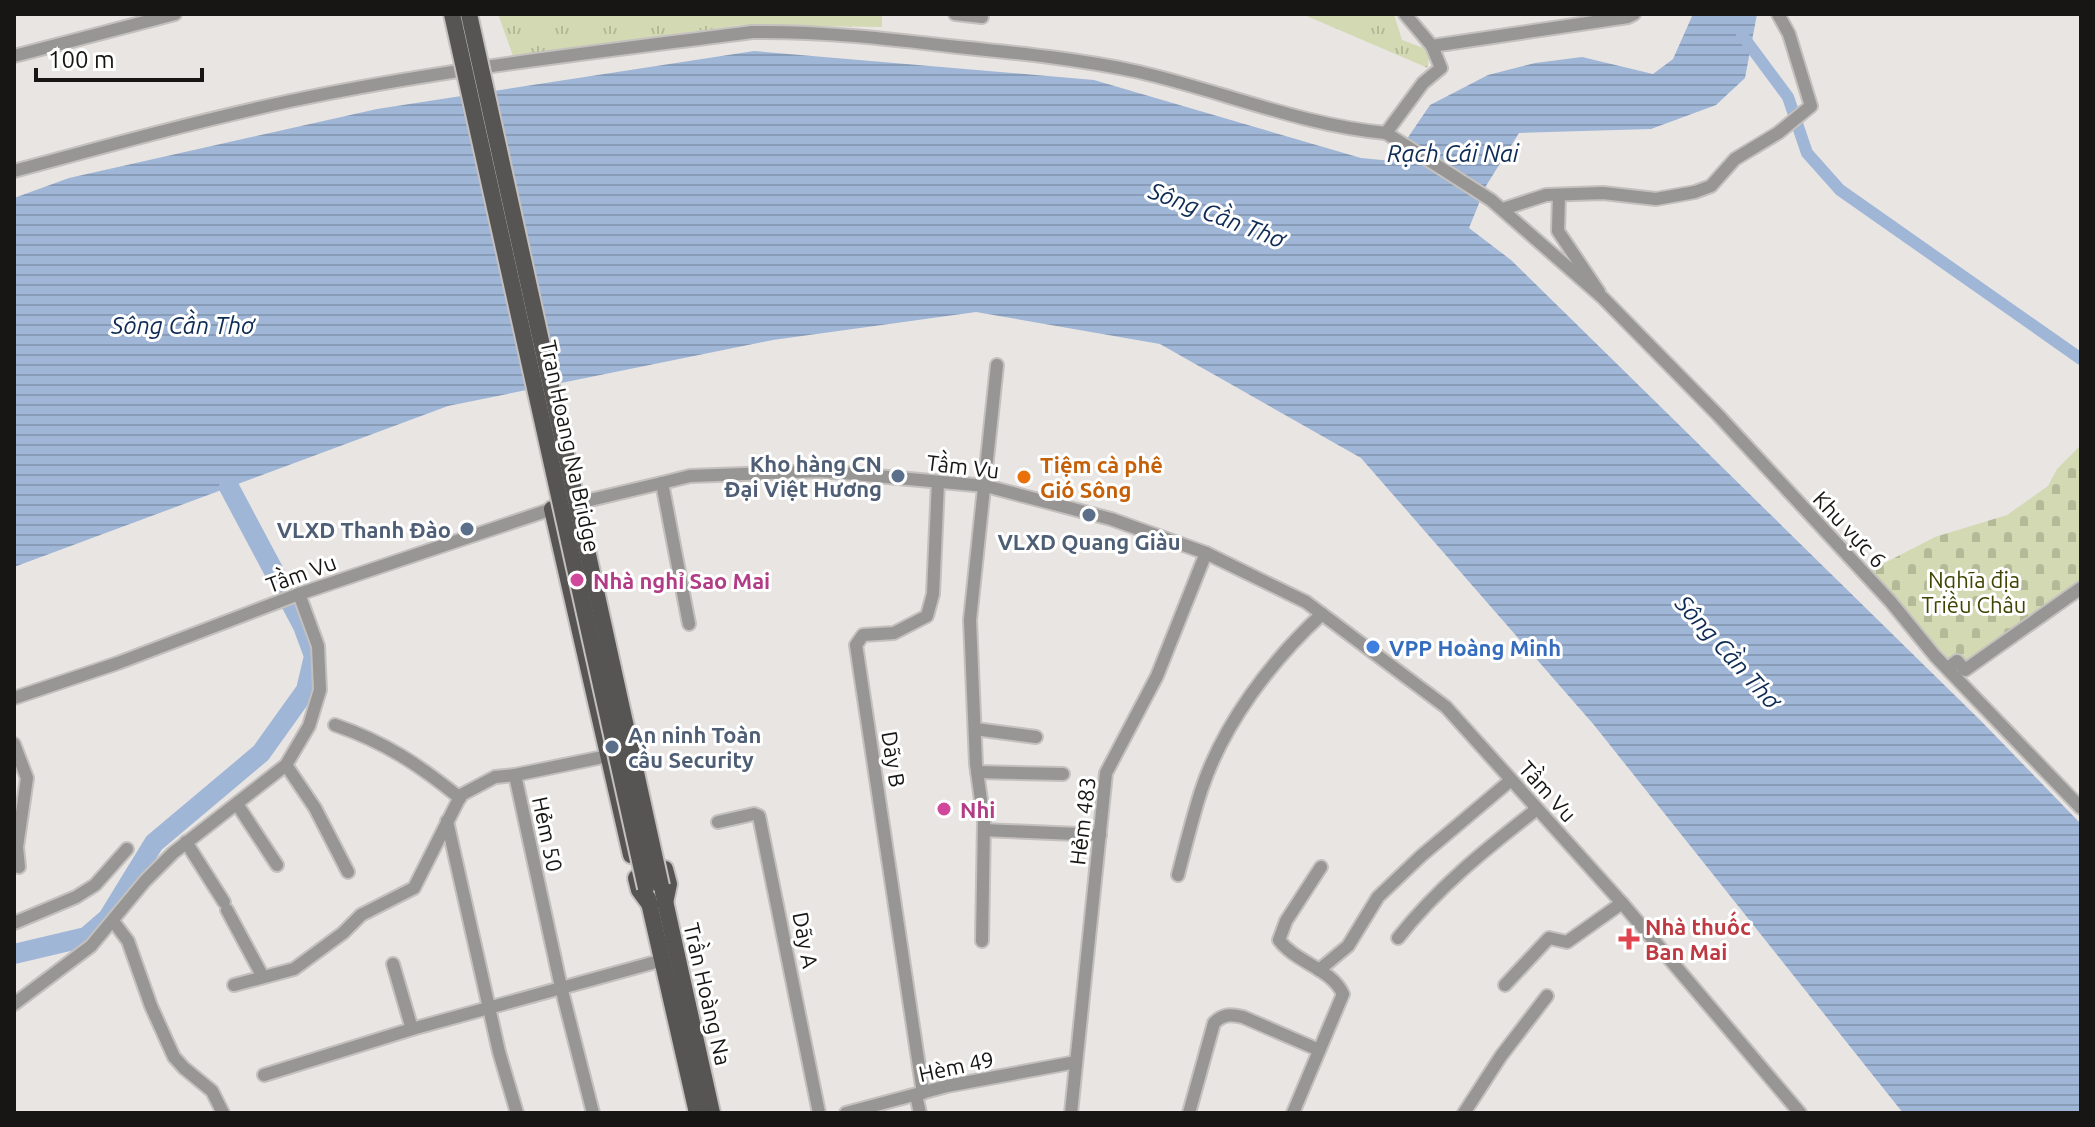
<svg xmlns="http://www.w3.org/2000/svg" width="2095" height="1127" viewBox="0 0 2095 1127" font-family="Ubuntu,sans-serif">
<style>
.grass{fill:url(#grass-tufts)}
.cemetery{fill:url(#cemetery-stones)}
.water{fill:url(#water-rules)}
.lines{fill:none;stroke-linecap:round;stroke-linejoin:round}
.canal{stroke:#a0b6d6;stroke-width:12}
.river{stroke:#a0b6d6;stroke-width:20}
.minor-casing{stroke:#c3c0be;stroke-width:16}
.major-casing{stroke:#c3c0be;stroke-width:20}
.minor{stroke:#979695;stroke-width:12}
.major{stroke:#575553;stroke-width:16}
.major-bridge-casing{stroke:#c3c0be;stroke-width:20;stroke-linecap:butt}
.major-bridge{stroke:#575553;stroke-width:16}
.service-dot{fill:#5c6f8a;stroke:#fff;stroke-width:3}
.food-dot{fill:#e8710a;stroke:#fff;stroke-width:3}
.hotel-dot{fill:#d1479c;stroke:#fff;stroke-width:3}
.shop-dot{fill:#3f7fe0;stroke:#fff;stroke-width:3}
.health-dot{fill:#e0444e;stroke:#fff;stroke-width:3}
.labels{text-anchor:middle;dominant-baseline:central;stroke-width:6;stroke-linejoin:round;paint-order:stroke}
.street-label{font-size:22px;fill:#171615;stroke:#fff}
.service-label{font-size:22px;font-weight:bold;fill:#4e5e75;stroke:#fff;text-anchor:end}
.food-label{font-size:22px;font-weight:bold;fill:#c56008;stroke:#fff;text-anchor:start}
.park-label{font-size:22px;fill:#404503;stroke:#fff}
.hotel-label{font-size:22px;font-weight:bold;fill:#b23c85;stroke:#fff;text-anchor:start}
.shop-label{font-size:22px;font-weight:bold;fill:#366cbe;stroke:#fff;text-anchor:start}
.health-label{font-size:22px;font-weight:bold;fill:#be3a42;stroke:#fff;text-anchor:start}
.water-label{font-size:24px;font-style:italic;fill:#0d2b54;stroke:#fff}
</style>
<defs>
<pattern id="grass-tufts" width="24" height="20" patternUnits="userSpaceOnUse" patternTransform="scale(2)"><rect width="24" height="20" fill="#d3d9b2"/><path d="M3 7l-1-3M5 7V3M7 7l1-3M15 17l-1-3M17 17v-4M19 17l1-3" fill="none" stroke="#b4ba98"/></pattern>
<pattern id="cemetery-stones" width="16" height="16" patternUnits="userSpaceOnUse" patternTransform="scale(2)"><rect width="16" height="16" fill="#d3d9b2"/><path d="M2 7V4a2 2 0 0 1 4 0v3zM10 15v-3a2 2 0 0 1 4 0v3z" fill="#b4ba98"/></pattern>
<pattern id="water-rules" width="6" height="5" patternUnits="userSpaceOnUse" patternTransform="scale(2)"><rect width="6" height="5" fill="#a0b6d6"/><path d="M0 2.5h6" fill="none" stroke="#899cb7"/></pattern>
</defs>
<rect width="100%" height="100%" fill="#e9e5e3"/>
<g class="grass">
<polygon points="498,14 882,14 882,27 742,25 513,56"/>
<polygon points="1302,14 1394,14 1402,40 1429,50 1428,68"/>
</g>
<polygon class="cemetery" points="2081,445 2081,593 1964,676 1869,571 1935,537 2007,515 2048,486 2057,469"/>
<polygon class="water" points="1693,14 1757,14 1745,78 1716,105 1651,129 1519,133 1486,186 1469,228 1511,260 1982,722 2081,824 2081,1113 1903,1113 1594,725 1361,458 1160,344 976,312 773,340 448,406 14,567 14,198 69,178 377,109 754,51 1094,80 1361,158 1392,161 1430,105 1488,75 1535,63 1582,57 1653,74 1673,59"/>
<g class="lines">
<polyline class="canal" points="1742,35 1788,97 1807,153 1840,190 2081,359"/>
<polyline class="river" points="14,954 86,937 108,918 154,843 261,753 306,690 314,656 303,626 229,487"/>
<g class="minor-casing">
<g id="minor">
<polyline points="955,14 982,17"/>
<polyline points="1432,46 1628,17 1634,14"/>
<polyline points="14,56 175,14"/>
<polyline points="1386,133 1491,200 1603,298 1718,415 1890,601 1935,656 2081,808"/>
<path d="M14,171C106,146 197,121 290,101C443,69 598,52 752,32C821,31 890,39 958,47C1018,53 1079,59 1139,72C1222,91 1300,125 1386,133L1423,83L1441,68L1432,46L1405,14"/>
<polyline points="1559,195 1558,231 1599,292"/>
<polyline points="1503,209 1546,195 1603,193 1656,199 1695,192 1711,186 1735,159 1778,133 1811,106 1789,34 1778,14"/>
<polyline points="662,483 689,624"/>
<polyline points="1948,668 1957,661 1965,670 2081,588"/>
<polyline points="14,698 118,663 299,594 552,509 662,483 690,476 821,471 986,486 1111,519 1206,553 1306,602 1446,707 1622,903 1800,1113"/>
<path d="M335,725C385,742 419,765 460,798"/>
<polyline points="975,729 1036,737"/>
<polyline points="14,744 27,778 17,847 19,867"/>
<polyline points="286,765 315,808 348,872"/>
<polyline points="977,772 1063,774"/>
<polyline points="515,775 608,756"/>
<polyline points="237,804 277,865"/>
<polyline points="447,821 499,1052 517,1113"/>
<polyline points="718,822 754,814 759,816 819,1113"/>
<polyline points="984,830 1100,835"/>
<polyline points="186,842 224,902"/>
<path d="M1178,875C1185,848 1192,819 1201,791C1223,724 1271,661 1322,614"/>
<polyline points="227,910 263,977"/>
<polyline points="113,921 128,941 151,1006 174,1057 184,1068 212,1091 223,1113"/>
<polyline points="14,923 76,897 95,885 127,849"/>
<path d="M1398,938C1437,888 1487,848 1537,809"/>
<polyline points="982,941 984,822 976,764 970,620 997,365"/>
<polyline points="393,964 412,1029"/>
<polyline points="1319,970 1348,946 1378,897 1421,856 1511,780"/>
<polyline points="234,985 294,969 343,933 361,915 414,888 461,795 495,777 515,775 561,987 593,1113"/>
<polyline points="1505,985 1549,938 1567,942 1622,903"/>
<polyline points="14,1004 91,946 145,881 173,853 286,765 309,726 320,690 318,646 299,594"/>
<polyline points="264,1075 412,1029 663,960"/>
<polyline points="923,1093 856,645 863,635 894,633 927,616 933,594 938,482"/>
<polyline points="916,1095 920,1113"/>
<polyline points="846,1113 947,1086 1076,1062"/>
<polyline points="1071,1113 1106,773 1157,676 1206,553"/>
<path d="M1189,1113L1214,1023C1223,1014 1231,1014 1243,1017L1319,1050"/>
<path d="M1293,1113L1343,994C1331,968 1296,963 1279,940L1286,921L1321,867"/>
<polyline points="1464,1113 1501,1056 1547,996"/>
</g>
</g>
<g class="major-casing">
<g id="major">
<polyline points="552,509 631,855"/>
<polyline points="636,878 639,890 650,905"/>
<polyline points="663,892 712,1113"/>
<polyline points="648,898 697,1113"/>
<polyline points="665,903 669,884 665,869"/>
</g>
</g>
<use href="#minor" class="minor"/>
<use href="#major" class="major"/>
<g class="major-bridge-casing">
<g id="major-bridge">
<polyline points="452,14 646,888"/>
<polyline points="469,14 661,886"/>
</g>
</g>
<use href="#major-bridge" class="major-bridge"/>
</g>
<g class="service-dot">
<circle cx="898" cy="476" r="8"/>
<circle cx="1089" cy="515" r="8"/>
<circle cx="467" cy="529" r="8"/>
<circle cx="612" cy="747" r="8"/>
</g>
<circle class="food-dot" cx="1024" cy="477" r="8"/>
<g class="hotel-dot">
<circle cx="577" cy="580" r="8"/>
<circle cx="944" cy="809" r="8"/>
</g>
<circle class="shop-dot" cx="1373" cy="647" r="8"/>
<path class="health-dot" d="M1625 927h8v8h8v8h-8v8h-8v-8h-8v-8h8z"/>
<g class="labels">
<g class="street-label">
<text transform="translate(571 446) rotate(78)">Tran Hoang Na Bridge</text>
<text transform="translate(963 466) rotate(7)">Tầm Vu</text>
<text transform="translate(1850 529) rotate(47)">Khu vực 6</text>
<text transform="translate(301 573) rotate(-20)">Tầm Vu</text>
<text transform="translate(894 759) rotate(81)">Dãy B</text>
<text transform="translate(1548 791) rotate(48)">Tầm Vu</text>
<text transform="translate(1082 821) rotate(-83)">Hẻm 483</text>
<text transform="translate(548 834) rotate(78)">Hẻm 50</text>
<text transform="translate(806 940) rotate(79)">Dãy A</text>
<text transform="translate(708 994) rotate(77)">Trần Hoàng Na</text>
<text transform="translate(956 1066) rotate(-12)">Hèm 49</text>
</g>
<g class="service-label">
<text x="882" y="463">Kho hàng CN<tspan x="882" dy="25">Đại Việt Hương</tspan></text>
<text x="451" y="529">VLXD Thanh Đào</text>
<text x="1089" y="541" text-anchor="middle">VLXD Quang Giàu</text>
<text x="628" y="734" text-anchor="start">An ninh Toàn<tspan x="628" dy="25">cầu Security</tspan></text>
</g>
<g class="food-label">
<text x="1040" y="464">Tiệm cà phê<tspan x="1040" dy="25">Gió Sông</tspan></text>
</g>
<g class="park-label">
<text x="1974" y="579">Nghĩa địa<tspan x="1974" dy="25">Triều Châu</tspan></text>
</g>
<g class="hotel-label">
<text x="593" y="580">Nhà nghỉ Sao Mai</text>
<text x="960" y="809">Nhi</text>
</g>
<g class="shop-label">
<text x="1389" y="647">VPP Hoàng Minh</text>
</g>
<g class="health-label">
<text x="1645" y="926">Nhà thuốc<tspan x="1645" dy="25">Ban Mai</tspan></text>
</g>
<g class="water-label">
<text x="1453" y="153">Rạch Cái Nai</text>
<text transform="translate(1217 215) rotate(21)">Sông Cần Thơ</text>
<text x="183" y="325">Sông Cần Thơ</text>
<text transform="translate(1728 652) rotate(48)">Sông Cần Thơ</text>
</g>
</g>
<rect width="2095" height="1127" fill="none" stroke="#171615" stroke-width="32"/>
<path d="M36 68v12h166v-12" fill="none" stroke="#171615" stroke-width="4"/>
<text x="48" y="68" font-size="24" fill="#171615" stroke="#ffffff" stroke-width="6" paint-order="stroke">100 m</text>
</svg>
